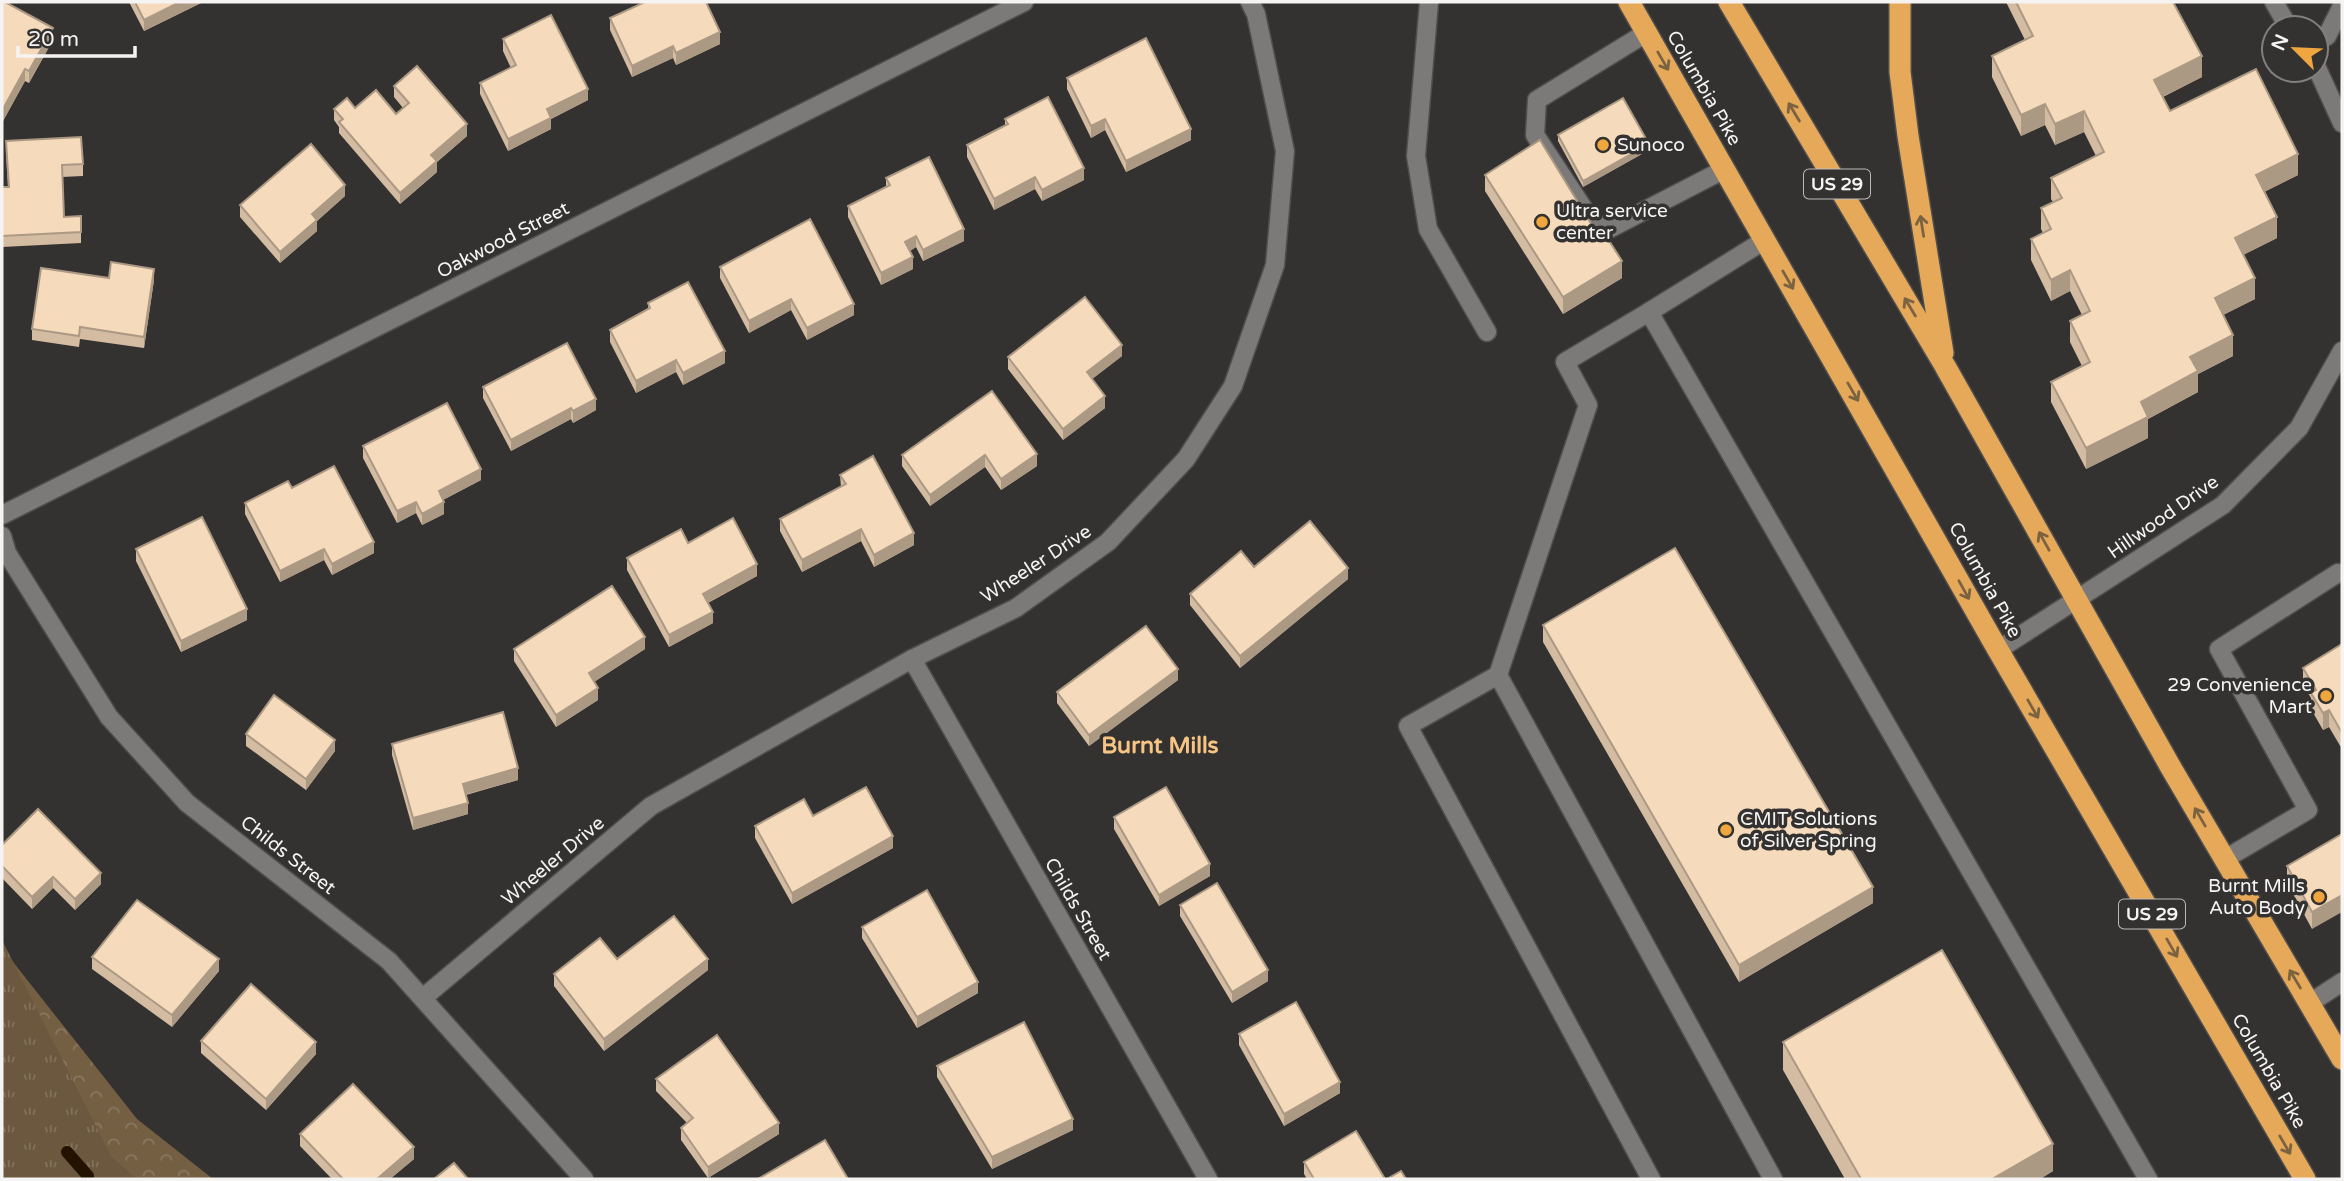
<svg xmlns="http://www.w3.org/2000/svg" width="2344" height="1181" viewBox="0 0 2344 1181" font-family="'Varela Round',sans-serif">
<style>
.forest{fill:url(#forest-crowns)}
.park{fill:url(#park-tufts)}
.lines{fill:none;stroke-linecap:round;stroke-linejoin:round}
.stream{stroke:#241200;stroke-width:12}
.lane-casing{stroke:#504e4d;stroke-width:21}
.street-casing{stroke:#504e4d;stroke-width:21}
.highway-casing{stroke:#504e4d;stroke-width:24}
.lane{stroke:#7c7a78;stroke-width:18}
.street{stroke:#7c7a78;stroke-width:18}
.highway{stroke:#e5a959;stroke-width:21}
.wall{fill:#d3bca2}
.shaded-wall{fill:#ac9984}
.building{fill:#f5dbbc;stroke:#ac9984;stroke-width:2}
.oneway{stroke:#7b6240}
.poi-dot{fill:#f0a63e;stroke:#343230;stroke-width:2.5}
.labels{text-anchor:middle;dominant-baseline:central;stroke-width:7;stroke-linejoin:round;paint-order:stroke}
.shield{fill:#343230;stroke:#bcbab8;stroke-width:2}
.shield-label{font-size:18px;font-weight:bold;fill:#f6f4f3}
.street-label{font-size:19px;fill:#f6f4f3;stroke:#343230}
.poi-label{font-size:19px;fill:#f6f4f3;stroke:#343230;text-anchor:start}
.quarter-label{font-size:23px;font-weight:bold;fill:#f8c484;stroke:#343230}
</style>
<defs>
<pattern id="forest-crowns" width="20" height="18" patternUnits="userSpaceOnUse" patternTransform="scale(1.75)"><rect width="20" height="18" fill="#755f43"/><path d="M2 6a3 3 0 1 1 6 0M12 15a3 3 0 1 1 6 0" fill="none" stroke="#89775f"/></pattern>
<pattern id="park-tufts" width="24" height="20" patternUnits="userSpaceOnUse" patternTransform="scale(1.75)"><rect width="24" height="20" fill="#6c583f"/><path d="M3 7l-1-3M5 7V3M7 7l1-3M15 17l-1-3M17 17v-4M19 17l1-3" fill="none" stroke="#82715b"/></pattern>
</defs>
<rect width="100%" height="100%" fill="#343230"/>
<polygon class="forest" points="2,948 137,1119 213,1179 2,1179"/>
<polygon class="park" points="2,940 111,1156 137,1179 2,1179"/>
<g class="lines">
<polyline class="stream" points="67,1152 88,1176 87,1179"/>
<g class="lane-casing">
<g id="lane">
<polyline points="1429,2 1416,156 1428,229 1487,332"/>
<polyline points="2274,2 2289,28"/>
<polyline points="1646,33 1537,100 1535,135 1591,220 1609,229 1725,169"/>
<polyline points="2316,42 2327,36 2342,6"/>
<polyline points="2316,66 2342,123"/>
<polyline points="1649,312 1765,240"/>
<polyline points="1498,675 1588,405 1565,362 1649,312 2148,1179"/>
<polyline points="2225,859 2308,810 2219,649 2338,573"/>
<polyline points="2310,1003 2342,982"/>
<polyline points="1651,1179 1408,726 1498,675 1773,1179"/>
</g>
</g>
<g class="street-casing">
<g id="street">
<polyline points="2,515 1024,2"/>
<polyline points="2,536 7,553 109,717 187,803 389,961 584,1179"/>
<polyline points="1998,650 2223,505 2299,428 2342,351"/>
<polyline points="912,659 1208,1179"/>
<polyline points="424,997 651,806 912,659 1016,608 1108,542 1186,459 1233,386 1275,265 1285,151 1256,14 1250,2"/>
</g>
</g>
<g class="highway-casing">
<g id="highway">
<polyline points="1629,2 1998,650 2305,1179"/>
<polyline points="1729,2 1945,366 2170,766 2342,1059"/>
<polyline points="1900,2 1900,72 1908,136 1943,353"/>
</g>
</g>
<use href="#lane" class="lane"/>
<use href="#street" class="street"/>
<use href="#highway" class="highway"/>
</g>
<g class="wall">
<polygon points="129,2 203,2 144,31"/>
<polygon points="2006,2 2173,2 2202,77 2163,97 2170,111 2298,175 2264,192 2277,238 2243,255 2255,299 2223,315 2233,356 2198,374 2198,392 2148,419 2148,438 2086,469 2051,402 2051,382 2082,366 2070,342 2070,321 2082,315 2070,291 2051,301 2031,260 2031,239 2043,233 2041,229 2041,208 2053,202 2051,199 2051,178 2096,156 2084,132 2055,145 2045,125 2021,136 1992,77 1992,56 2025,40"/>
<polygon points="2,4 53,40 29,83 25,81 3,121 2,120"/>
<polygon points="610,18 720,44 676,65 673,58 632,77 610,30"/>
<polygon points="503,39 588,100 551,119 551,129 508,151 480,94 480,83 511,68 503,51"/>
<polygon points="1067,78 1191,140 1126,172 1105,130 1091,138 1067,89"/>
<polygon points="394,86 467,136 437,162 437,172 400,204 339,133 339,127 334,120 334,109 355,108 396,114 403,108 394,97"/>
<polygon points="1005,119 1084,180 1042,201 1035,189 994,210 967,157 967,145 1005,126"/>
<polygon points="1558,135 1649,150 1583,187 1558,141"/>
<polygon points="6,152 83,164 83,176 62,177 64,217 81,216 81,243 2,247 2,187 8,187"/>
<polygon points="1485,175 1622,278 1563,314 1485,191"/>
<polygon points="886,178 964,241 923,261 916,247 910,251 913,269 881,285 848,217 848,206 886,187"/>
<polygon points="345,196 317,221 317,231 280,263 240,217 240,205"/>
<polygon points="720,267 854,315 807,340 791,310 749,333 720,278"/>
<polygon points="109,278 154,280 144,348 80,339 79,347 32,340 32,329"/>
<polygon points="648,303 725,363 683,385 676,372 636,393 610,342 610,330 648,310"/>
<polygon points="1122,356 1092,379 1105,408 1063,440 1008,369 1008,357"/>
<polygon points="483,387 596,410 573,423 571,419 511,451 483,398"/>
<polygon points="363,446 481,480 443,500 444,514 422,525 416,513 397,523 363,458"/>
<polygon points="1037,454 1037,466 1001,490 985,467 930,506 902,466 902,455"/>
<polygon points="840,475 914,545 874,567 861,541 802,572 780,531 780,519 841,487"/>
<polygon points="292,488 374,553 332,575 324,560 280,582 245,514 245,503"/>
<polygon points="136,549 247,620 181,652 136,561"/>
<polygon points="627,558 757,576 708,603 713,623 669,647 627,570"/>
<polygon points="1254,567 1348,579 1240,668 1190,605 1190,594"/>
<polygon points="1543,625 1873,903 1739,982 1543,642"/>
<polygon points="2342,644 2342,749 2329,727 2323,730 2311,709 2311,698 2303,685 2303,668"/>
<polygon points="514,649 645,649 594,682 598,700 556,727 514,661"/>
<polygon points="1178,680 1089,746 1057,703 1057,692"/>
<polygon points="246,734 335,751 306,790 246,746"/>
<polygon points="392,744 518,780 466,795 468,814 413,830 392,755"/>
<polygon points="813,816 893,848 792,904 755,838 755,826"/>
<polygon points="1114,817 1210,876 1159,906 1114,829"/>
<polygon points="2342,834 2312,929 2287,883 2287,866"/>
<polygon points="2,845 101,884 75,910 53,888 32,909 2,878"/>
<polygon points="1180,905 1268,981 1232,1003 1180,916"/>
<polygon points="862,927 978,993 917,1028 862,938"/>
<polygon points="92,957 219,971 172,1027 92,969"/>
<polygon points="617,959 708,970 604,1051 554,986 554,974"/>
<polygon points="1239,1034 1340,1093 1284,1126 1239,1045"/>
<polygon points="201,1041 316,1054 266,1110 201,1053"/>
<polygon points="1783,1042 2053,1171 2040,1179 1845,1179 1783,1070"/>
<polygon points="937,1066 1073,1130 992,1169 937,1077"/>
<polygon points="656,1079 779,1134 708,1178 681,1140 681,1128 687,1123 656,1091"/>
<polygon points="300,1134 414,1159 390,1179 332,1179 300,1146"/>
<polygon points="1304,1162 1385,1179 1307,1179 1304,1174"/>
</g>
<g class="shaded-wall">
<polygon points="180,2 203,2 144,31 144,20"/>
<polygon points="53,28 53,40 29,83 29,71"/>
<polygon points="720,32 720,44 676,65 676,53"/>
<polygon points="673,46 673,58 632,77 632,66"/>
<polygon points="2202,56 2202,77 2154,101 2154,80"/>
<polygon points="25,69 25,81 3,121 3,109"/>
<polygon points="588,89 588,100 551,119 551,129 508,151 508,139 547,109"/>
<polygon points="2045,104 2045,125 2021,136 2021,115"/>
<polygon points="2084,111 2084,132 2055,145 2055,124"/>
<polygon points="1105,119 1105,130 1091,138 1091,126"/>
<polygon points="467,124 467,136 437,162 437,172 400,204 400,193 431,155"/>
<polygon points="1191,129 1191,140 1126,172 1126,161"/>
<polygon points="1649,144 1649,150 1583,187 1583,181"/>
<polygon points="2298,154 2298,175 2256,196 2256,175"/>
<polygon points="1084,168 1084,180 1042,201 1042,190"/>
<polygon points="1035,177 1035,189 994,210 994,199"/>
<polygon points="345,185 345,196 317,221 317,231 280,263 280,252 312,214"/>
<polygon points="2277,217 2277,238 2235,259 2235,238"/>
<polygon points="964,229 964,241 923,261 923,250"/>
<polygon points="916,236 916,247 905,253 905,242"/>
<polygon points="913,257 913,269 881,285 881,273"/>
<polygon points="1622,261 1622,278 1563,314 1563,297"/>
<polygon points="154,269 154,280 144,348 144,337"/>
<polygon points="2070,270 2070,291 2051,301 2051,280"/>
<polygon points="2255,278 2255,299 2215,319 2215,298"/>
<polygon points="791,299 791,310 749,333 749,321"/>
<polygon points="854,304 854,315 807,340 807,328"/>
<polygon points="2233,335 2233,356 2198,374 2198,392 2148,419 2148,438 2086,469 2086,448 2190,357"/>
<polygon points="1122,345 1122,356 1087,383 1087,372"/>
<polygon points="725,351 725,363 683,385 683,373"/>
<polygon points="676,360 676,372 636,393 636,381"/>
<polygon points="1105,396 1105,408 1063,440 1063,429"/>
<polygon points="596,399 596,410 573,423 573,411"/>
<polygon points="571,408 571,419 511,451 511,440"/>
<polygon points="1037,454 1037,466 1001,490 1001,479"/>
<polygon points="985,455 985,467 930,506 930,495"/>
<polygon points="481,469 481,480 439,502 439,491"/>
<polygon points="416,502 416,513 397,523 397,511"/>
<polygon points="444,502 444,514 422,525 422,514"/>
<polygon points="861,529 861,541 802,572 802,560"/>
<polygon points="914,533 914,545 874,567 874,555"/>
<polygon points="374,542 374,553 332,575 332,564"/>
<polygon points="324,549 324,560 280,582 280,571"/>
<polygon points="757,564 757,576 703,605 703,594"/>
<polygon points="1348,568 1348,579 1240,668 1240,656"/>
<polygon points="247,609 247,620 181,652 181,641"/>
<polygon points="713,612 713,623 669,647 669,635"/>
<polygon points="645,637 645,649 589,685 589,673"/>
<polygon points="1178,669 1178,680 1089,746 1089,735"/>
<polygon points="598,688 598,700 556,727 556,715"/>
<polygon points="2329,710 2329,727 2323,730 2323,713"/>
<polygon points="335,740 335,751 306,790 306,779"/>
<polygon points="518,768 518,780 463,795 463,784"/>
<polygon points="468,803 468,814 413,830 413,818"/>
<polygon points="893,836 893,848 792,904 792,893"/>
<polygon points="1210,864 1210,876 1159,906 1159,895"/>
<polygon points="101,873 101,884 75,910 75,899"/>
<polygon points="53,877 53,888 32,909 32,897"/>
<polygon points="1873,887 1873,903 1739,982 1739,965"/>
<polygon points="2342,895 2342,912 2312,929 2312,912"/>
<polygon points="219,959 219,971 172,1027 172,1015"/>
<polygon points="708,959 708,970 604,1051 604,1039"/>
<polygon points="1268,970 1268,981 1232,1003 1232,992"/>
<polygon points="978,982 978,993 917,1028 917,1017"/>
<polygon points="316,1042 316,1054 266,1110 266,1099"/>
<polygon points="1340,1082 1340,1093 1284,1126 1284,1114"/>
<polygon points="1073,1119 1073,1130 992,1169 992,1157"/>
<polygon points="779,1123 779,1134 708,1178 708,1167"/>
<polygon points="2053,1144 2053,1171 2040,1179 1992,1179"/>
<polygon points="414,1147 414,1159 390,1179 377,1179"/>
</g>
<g class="building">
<polygon points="3,2 5,2 53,28 29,71 25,69 3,109 2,108 2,4"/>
<polygon points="135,2 180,2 144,20"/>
<polygon points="645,2 706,2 720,32 676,53 673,46 632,66 610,18"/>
<polygon points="2016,2 2173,2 2202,56 2154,80 2170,111 2256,69 2298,154 2256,175 2277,217 2235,238 2255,278 2215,298 2233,335 2190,357 2198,371 2141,402 2148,417 2086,448 2051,382 2090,362 2070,321 2090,311 2070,270 2051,280 2031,239 2051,229 2041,208 2062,198 2051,178 2104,152 2084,111 2055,124 2045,104 2021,115 1992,56 2033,36"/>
<polygon points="551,15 588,89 547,109 551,118 508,139 480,83 516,65 503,39"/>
<polygon points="1146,38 1191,129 1126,161 1105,119 1091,126 1067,78"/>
<polygon points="417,66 467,124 431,155 437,161 400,193 339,122 343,119 334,109 347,98 355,108 376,90 396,114 409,103 394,86"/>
<polygon points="1048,97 1084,168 1042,190 1035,177 994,199 967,145 1008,124 1005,119"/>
<polygon points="1623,98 1649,144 1583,181 1558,135"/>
<polygon points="81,137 83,164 62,165 64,217 81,216 81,232 2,236 2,187 9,187 6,141"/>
<polygon points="1540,140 1601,240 1606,236 1622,261 1563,297 1485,175"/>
<polygon points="311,144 345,185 312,214 317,220 280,252 240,205"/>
<polygon points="929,157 964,229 923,250 916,236 905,242 913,257 881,273 848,206 890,185 886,178"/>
<polygon points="810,219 854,304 807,328 791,299 749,321 720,267"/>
<polygon points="111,262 154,269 144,337 80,327 79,336 32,329 41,268 109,278"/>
<polygon points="688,282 725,351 683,373 676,360 636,381 610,330 650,308 648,303"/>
<polygon points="1085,297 1122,345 1087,372 1105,396 1063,429 1008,357"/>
<polygon points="567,343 596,399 573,411 571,408 511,440 483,387"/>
<polygon points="992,391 1037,454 1001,479 985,455 930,495 902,455"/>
<polygon points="447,403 481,469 439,491 444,502 422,514 416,502 397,511 363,446"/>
<polygon points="873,456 914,533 874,555 861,529 802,560 780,519 846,484 840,475"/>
<polygon points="334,466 374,542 332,564 324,549 280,571 245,503 288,481 292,488"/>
<polygon points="202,517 247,609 181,641 136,549"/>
<polygon points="733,518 757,564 703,594 713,612 669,635 627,558 681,529 688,543"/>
<polygon points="1310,521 1348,568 1240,656 1190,594 1241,551 1254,567"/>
<polygon points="1675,548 1873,887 1739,965 1543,625"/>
<polygon points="612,586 645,637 589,673 598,688 556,715 514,649"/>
<polygon points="1146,626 1178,669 1089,735 1057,692"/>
<polygon points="2342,644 2342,733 2329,710 2323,713 2311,693 2316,690 2303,668"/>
<polygon points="274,695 335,740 306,779 246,734"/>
<polygon points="503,712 518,768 463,784 468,803 413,818 392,744"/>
<polygon points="866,787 893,836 792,893 755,826 804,799 813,816"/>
<polygon points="1166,787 1210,864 1159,895 1114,817"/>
<polygon points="38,809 101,873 75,899 53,877 32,897 2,866 2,845"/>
<polygon points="2342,834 2342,895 2312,912 2287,866"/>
<polygon points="1217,883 1268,970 1232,992 1180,905"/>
<polygon points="927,890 978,982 917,1017 862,927"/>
<polygon points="137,900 219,959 172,1015 92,957"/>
<polygon points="674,916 708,959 604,1039 554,974 600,938 617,959"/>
<polygon points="1942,950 2053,1144 1992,1179 1861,1179 1783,1042"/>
<polygon points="251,984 316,1042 266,1099 201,1041"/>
<polygon points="1296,1002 1340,1082 1284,1114 1239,1034"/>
<polygon points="1024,1022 1073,1119 992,1157 937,1066"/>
<polygon points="717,1035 779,1123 708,1167 681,1128 693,1118 656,1079"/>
<polygon points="353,1084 414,1147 377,1179 343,1179 300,1134"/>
<polygon points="1356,1131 1385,1179 1314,1179 1304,1162"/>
<polygon points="825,1140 848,1179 758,1179"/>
<polygon points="454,1163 468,1179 434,1179"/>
<polygon points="1401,1171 1406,1179 1387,1179"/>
</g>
<defs><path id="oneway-shaft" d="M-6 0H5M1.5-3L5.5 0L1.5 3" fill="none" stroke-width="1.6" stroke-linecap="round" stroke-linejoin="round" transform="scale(1.75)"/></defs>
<g class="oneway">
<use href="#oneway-shaft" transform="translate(1663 61) rotate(60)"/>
<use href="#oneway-shaft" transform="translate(1794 112) rotate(-121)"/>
<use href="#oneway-shaft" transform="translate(1922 226) rotate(-99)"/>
<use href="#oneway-shaft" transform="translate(1788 280) rotate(60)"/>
<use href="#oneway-shaft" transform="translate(1910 307) rotate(-121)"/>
<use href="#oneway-shaft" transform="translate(1853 392) rotate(60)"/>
<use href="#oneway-shaft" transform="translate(2044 541) rotate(-119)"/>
<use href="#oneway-shaft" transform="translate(1964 590) rotate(61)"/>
<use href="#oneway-shaft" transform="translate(2033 709) rotate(60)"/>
<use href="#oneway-shaft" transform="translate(2200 817) rotate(-120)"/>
<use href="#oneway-shaft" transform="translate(2172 948) rotate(60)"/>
<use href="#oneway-shaft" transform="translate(2295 979) rotate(-121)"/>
<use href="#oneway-shaft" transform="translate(2285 1145) rotate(60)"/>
</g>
<g class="poi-dot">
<circle cx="1603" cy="145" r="7"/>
<circle cx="1542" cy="222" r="7"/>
<circle cx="2326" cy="696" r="7"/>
<circle cx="1726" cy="830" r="7"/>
<circle cx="2319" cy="897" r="7"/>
</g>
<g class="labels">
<g class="shield">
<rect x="1804" y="169.5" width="66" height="29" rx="5"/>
<rect x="2119" y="899.5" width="66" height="29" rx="5"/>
</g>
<g class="shield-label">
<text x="1837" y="184">US 29</text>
<text x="2152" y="914">US 29</text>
</g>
<g class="street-label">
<text transform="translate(1704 88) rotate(60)">Columbia Pike</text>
<text transform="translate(503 240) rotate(-27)">Oakwood Street</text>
<text transform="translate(2163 517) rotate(-35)">Hillwood Drive</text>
<text transform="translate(1036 564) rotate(-33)">Wheeler Drive</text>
<text transform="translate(1985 580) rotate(61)">Columbia Pike</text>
<text transform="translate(288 855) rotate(38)">Childs Street</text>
<text transform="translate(553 861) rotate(-40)">Wheeler Drive</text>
<text transform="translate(1078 909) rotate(60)">Childs Street</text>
<text transform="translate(2269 1071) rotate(60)">Columbia Pike</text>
</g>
<g class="poi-label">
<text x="1617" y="145">Sunoco</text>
<text x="1556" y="211">Ultra service<tspan x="1556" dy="22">center</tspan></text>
<text x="2312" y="685" text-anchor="end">29 Convenience<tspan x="2312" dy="22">Mart</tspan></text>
<text x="1740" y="819">CMIT Solutions<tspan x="1740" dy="22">of Silver Spring</tspan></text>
<text x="2305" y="886" text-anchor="end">Burnt Mills<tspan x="2305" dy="22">Auto Body</tspan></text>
</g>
<g class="quarter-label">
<text x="1160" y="746">Burnt Mills</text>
</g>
</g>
<rect width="2344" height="1181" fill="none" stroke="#f6f4f3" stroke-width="7"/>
<g transform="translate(2295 49) rotate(294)"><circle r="33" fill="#343230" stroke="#82807e" stroke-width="2"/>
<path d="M0-5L12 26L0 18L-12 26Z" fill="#f0a63e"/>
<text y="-10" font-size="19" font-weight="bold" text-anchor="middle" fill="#f6f4f3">N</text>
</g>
<path d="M18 46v10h117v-10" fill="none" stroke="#f6f4f3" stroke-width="3.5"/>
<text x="28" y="46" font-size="21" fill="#f6f4f3" stroke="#343230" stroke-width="5" paint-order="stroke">20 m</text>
</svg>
